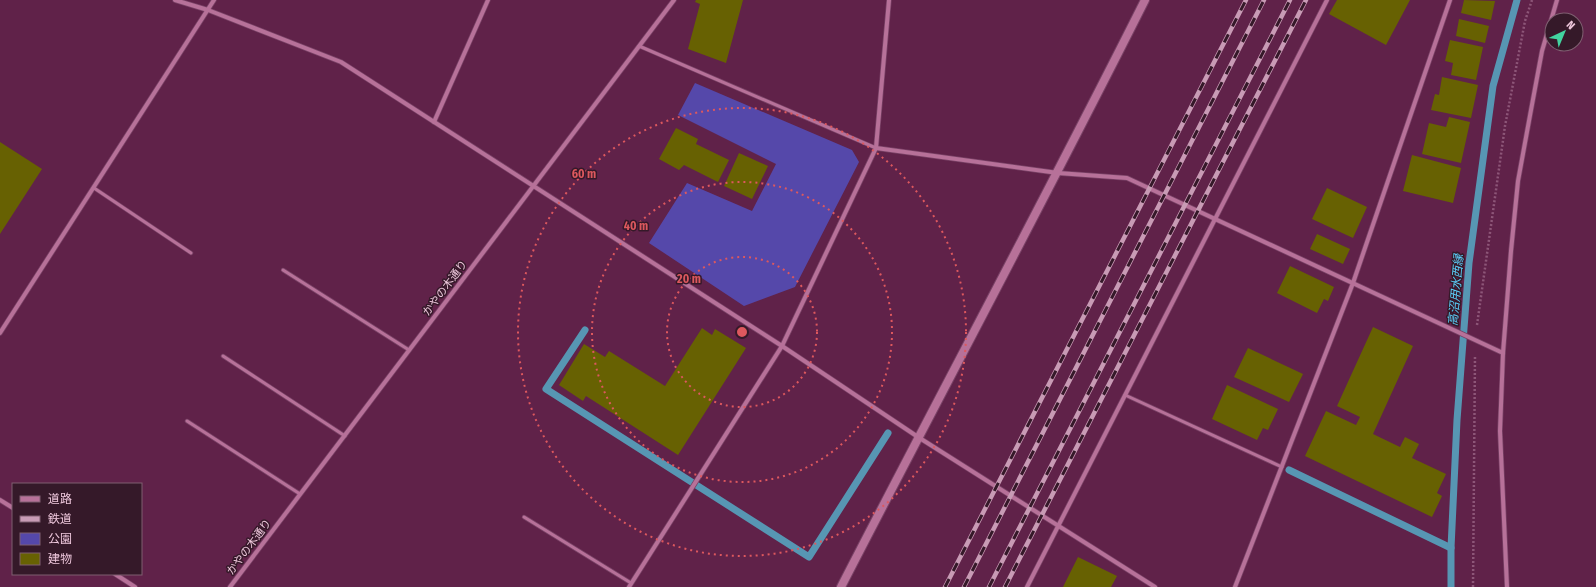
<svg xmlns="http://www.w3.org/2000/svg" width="1596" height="587" viewBox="0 0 1596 587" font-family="'Fira Sans Condensed','Noto Sans JP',sans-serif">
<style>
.green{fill:#5548aa}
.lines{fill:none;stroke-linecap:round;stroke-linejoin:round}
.stream{stroke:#5796b3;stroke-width:7}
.building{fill:#676102}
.lane-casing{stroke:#794266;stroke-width:4.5}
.street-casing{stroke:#794266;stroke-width:5.5}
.secondary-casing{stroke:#794266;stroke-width:10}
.path{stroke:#8d5678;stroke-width:2.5;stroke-dasharray:2 2;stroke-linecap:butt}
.lane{stroke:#b77199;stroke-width:3}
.street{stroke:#b77199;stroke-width:4}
.secondary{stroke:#b77199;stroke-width:8}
.rail-casing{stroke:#c89bb5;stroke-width:4.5}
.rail{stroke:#351929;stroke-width:3;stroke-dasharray:9;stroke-linecap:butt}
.ring{fill:none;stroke:#dd585e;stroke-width:2;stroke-dasharray:2 4}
.labels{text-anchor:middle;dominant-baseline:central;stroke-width:3;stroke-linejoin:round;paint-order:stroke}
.street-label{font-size:11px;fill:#eec7dc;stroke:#351929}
.water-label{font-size:12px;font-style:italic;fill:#5bd0fa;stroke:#351929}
.centre{fill:#dd585e;stroke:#351929;stroke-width:2}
.ring-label{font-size:12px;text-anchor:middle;font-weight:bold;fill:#dd585e;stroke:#351929;stroke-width:3;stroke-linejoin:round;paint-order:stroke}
</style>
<rect width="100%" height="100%" fill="#602249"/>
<polygon class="green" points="695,83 852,150 859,162 795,287 744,306 649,243 687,183 752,211 776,164 678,115"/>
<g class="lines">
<g class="stream">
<polyline points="585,330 546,389 809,557 888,433"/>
<polyline points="1289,470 1451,548"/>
<polyline points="1451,587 1451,548 1457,420 1469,263 1493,86 1517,0"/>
</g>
</g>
<g class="building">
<polygon points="696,0 743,0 726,63 688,49 700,4 695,2"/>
<polygon points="1337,0 1410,0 1386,45 1329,14"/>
<polygon points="1464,0 1495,1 1491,20 1461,13"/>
<polygon points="1459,19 1489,26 1485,43 1456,36"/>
<polygon points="1450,40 1483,47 1476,80 1451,75 1453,63 1445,61"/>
<polygon points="1442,77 1478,85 1471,118 1431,110 1435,94 1439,95"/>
<polygon points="1449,117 1470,122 1461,163 1422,154 1429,123 1446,127"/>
<polygon points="676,128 698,139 696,144 729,160 718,182 684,165 679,170 659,159"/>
<polygon points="0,142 42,169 0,234"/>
<polygon points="739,153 768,166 752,199 724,186"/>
<polygon points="1412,155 1461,168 1453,203 1403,191"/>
<polygon points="1327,188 1367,207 1353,238 1312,219"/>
<polygon points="1317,234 1350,249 1343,264 1310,249"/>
<polygon points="1290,266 1334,287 1328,301 1324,299 1317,313 1277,293"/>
<polygon points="1373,327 1413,346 1373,434 1400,447 1405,437 1419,444 1412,458 1446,474 1437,493 1442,496 1432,517 1305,456 1326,411 1356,425 1360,417 1337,406"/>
<polygon points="702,328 712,335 715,329 746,348 678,455 586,396 583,401 559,385 584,344 605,357 609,351 665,386"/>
<polygon points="1248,348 1303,374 1289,402 1234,377"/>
<polygon points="1227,385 1278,409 1268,430 1263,428 1257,440 1212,419"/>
<polygon points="1078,557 1117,576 1111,587 1063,587"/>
</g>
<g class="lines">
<g class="lane-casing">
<g id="lane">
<polyline points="639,46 876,148"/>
<polyline points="94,188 191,253"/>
<polyline points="283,270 409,350"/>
<polyline points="223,356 345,436"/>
<polyline points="1125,395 1282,467"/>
<polyline points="187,421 300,494"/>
<polyline points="524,517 631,583"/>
</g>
</g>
<g class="street-casing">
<g id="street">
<polyline points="175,0 208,10 341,62 782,346 918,437 1155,587"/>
<polyline points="434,122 488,0"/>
<polyline points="876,148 1058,173 1127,178 1503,353"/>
<polyline points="0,333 214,0"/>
<polyline points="0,500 13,508"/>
<polyline points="115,574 135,587"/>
<polyline points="230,587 674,0"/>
<polyline points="629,587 782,346 876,148 889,0"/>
<polyline points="1027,587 1327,0"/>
<polyline points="1235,587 1353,283 1450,0"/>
<polyline points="1507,587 1500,431 1503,353 1511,251 1518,181 1531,110 1542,51 1557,0"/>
</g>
</g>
<g class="secondary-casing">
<path id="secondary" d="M841,587C942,391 1046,197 1145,0"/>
</g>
<g class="path">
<polyline points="1477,325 1505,126 1525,21 1532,0"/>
<polyline points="1473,587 1475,355"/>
</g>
<use href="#lane" class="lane"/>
<use href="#street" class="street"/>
<use href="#secondary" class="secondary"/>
<g class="rail-casing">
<g id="rail">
<polyline points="945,587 1246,0"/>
<polyline points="964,587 1264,0"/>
<polyline points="989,587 1290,0"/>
<polyline points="1005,587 1306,0"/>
</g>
</g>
<use href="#rail" class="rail"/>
</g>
<g class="ring">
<circle cx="742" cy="332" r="75"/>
<circle cx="742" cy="332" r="150"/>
<circle cx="742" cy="332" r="224"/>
</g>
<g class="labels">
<g class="street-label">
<text transform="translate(445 288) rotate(-53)">かやの木通り</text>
<text transform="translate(249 547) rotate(-53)">かやの木通り</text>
</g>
<g class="water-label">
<text transform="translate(1456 290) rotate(-85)">高沼用水西縁</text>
</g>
</g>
<circle cx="742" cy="332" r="6" class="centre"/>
<g class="ring-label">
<text x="584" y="178">60 m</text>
<text x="636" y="230">40 m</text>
<text x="689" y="283">20 m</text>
</g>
<rect x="12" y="483" width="130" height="92" fill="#351929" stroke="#7f5f71"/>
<rect x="20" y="496" width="20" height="6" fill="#b77199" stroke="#7f5f71"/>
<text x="48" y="503" font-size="12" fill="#eec7dc">道路</text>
<rect x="20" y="516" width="20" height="6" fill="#c89bb5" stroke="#7f5f71"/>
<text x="48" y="523" font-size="12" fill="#eec7dc">鉄道</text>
<rect x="20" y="533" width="20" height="12" fill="#5548aa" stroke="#7f5f71"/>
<text x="48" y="543" font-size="12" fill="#eec7dc">公園</text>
<rect x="20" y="553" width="20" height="12" fill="#676102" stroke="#7f5f71"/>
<text x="48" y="563" font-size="12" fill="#eec7dc">建物</text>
<g transform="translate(1564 32) rotate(44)"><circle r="19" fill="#351929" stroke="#7f5f71"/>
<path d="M0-3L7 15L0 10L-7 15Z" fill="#42d4a0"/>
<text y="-6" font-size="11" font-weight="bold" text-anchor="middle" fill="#eec7dc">N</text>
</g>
</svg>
